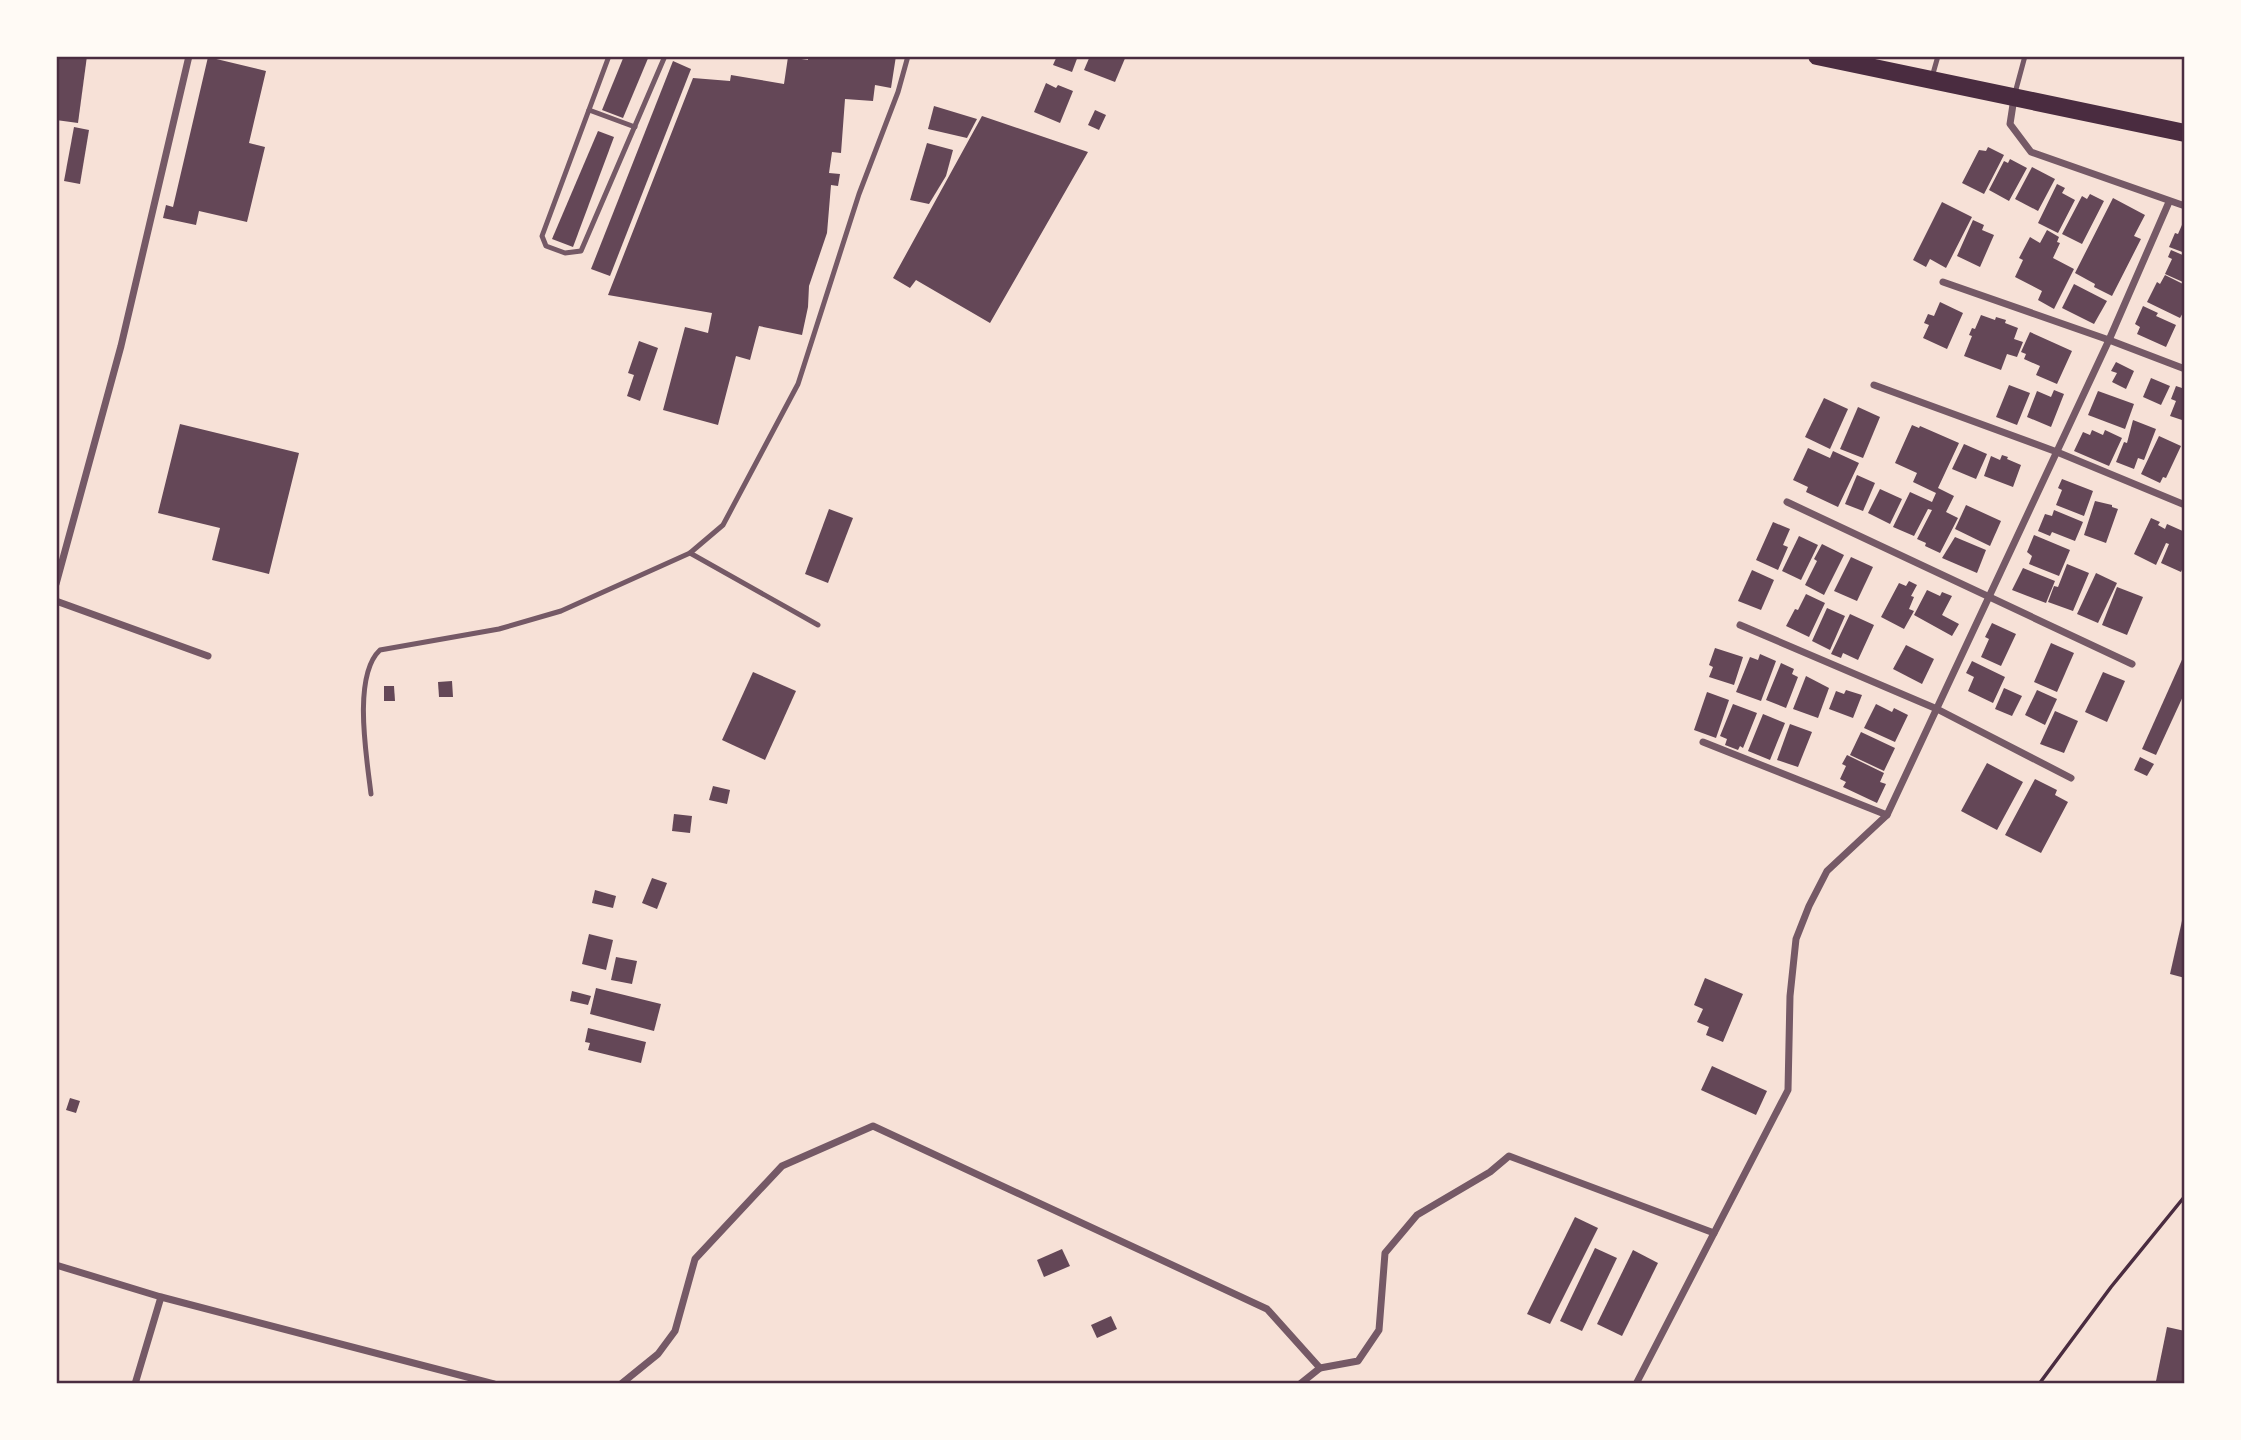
<svg xmlns="http://www.w3.org/2000/svg" width="2241" height="1440" viewBox="0 0 2241 1440" font-family="Cabin,sans-serif">
<style>
.building{fill:#644757}
.lines{fill:none;stroke-linecap:round;stroke-linejoin:round}
.path{stroke:#4a2c40;stroke-width:3.5}
.service{stroke:#755966;stroke-width:5}
.minor{stroke:#755966;stroke-width:7}
.primary{stroke:#4a2c40;stroke-width:18}
.neatline{fill:none;stroke:#4a2c40;stroke-width:2.5}
</style>
<rect width="100%" height="100%" fill="#f7e1d7"/>
<g class="building">
<polygon points="56,56 87,56 78,123 56,120"/>
<polygon points="624,56 649,56 623,118 602,110"/>
<polygon points="808,56 896,56 891,88 875,85 873,101 845,99 841,153 832,152 829,173 840,174 838,186 831,185 827,233 809,286 808,307 802,335 759,326 750,360 736,356 718,425 663,410 685,327 708,333 712,313 608,295 693,78 730,81 731,75 784,84 788,57 808,60"/>
<polygon points="1057,56 1078,56 1072,72 1053,65"/>
<polygon points="1090,56 1126,56 1115,82 1084,70"/>
<polygon points="208,57 266,71 249,143 265,147 247,222 199,211 196,225 163,218 166,205 173,207"/>
<polygon points="673,61 691,69 610,276 591,269"/>
<polygon points="1046,83 1056,88 1058,85 1073,91 1060,123 1034,112"/>
<polygon points="934,106 977,119 967,138 928,129"/>
<polygon points="1095,110 1106,115 1099,130 1088,125"/>
<polygon points="982,116 1088,152 990,323 916,280 910,288 893,278"/>
<polygon points="74,127 89,130 80,184 64,181"/>
<polygon points="598,131 614,137 573,247 552,239"/>
<polygon points="927,143 953,150 946,176 929,204 910,200"/>
<polygon points="1988,147 2004,155 1984,194 1962,183 1979,150 1986,151"/>
<polygon points="2010,159 2027,168 2009,201 1989,190 2004,161 2008,163"/>
<polygon points="2032,167 2055,179 2038,211 2015,199"/>
<polygon points="2057,184 2065,188 2062,193 2075,200 2058,233 2038,223"/>
<polygon points="2090,194 2104,201 2082,244 2062,234 2082,196 2087,199"/>
<polygon points="2113,198 2145,215 2134,236 2141,239 2112,296 2094,287 2095,284 2075,273"/>
<polygon points="1942,202 1972,217 1946,268 1930,259 1926,267 1913,260"/>
<polygon points="2185,218 2185,253 2169,247 2175,233 2178,234"/>
<polygon points="1973,220 1984,225 1982,230 1994,235 1980,267 1957,256"/>
<polygon points="2047,230 2059,237 2057,242 2060,243 2053,258 2074,269 2054,309 2038,300 2042,291 2015,277 2023,260 2019,258 2030,237 2040,243"/>
<polygon points="2171,250 2185,256 2185,283 2165,274 2172,259 2168,257"/>
<polygon points="2165,275 2185,285 2185,309 2180,318 2147,302 2157,282 2160,284"/>
<polygon points="2074,284 2107,301 2094,324 2062,308"/>
<polygon points="1940,302 1963,313 1947,349 1923,338 1929,325 1924,323 1928,314 1934,316"/>
<polygon points="2143,306 2158,313 2156,316 2176,325 2166,347 2137,334 2140,327 2135,324"/>
<polygon points="1981,315 1995,320 1996,317 2006,320 2005,323 2018,328 2014,339 2023,342 2017,357 2007,354 2001,370 1964,356 1972,336 1969,335 1972,328 1975,329"/>
<polygon points="2030,332 2072,351 2057,384 2036,375 2040,366 2024,359 2026,354 2021,352"/>
<polygon points="639,341 658,348 640,401 627,396 634,375 628,373"/>
<polygon points="2116,362 2134,371 2126,389 2112,382 2117,373 2111,371"/>
<polygon points="2151,378 2170,386 2161,405 2143,397"/>
<polygon points="2009,385 2030,393 2017,425 1996,417"/>
<polygon points="2176,386 2185,389 2185,421 2170,416 2176,401 2171,399"/>
<polygon points="2054,390 2064,394 2051,427 2027,417 2037,391 2051,397"/>
<polygon points="2098,391 2134,404 2125,429 2088,415"/>
<polygon points="1824,398 1848,409 1830,449 1805,437"/>
<polygon points="1858,407 1880,417 1863,458 1840,449"/>
<polygon points="2133,420 2156,429 2144,460 2138,458 2134,469 2116,462 2124,442 2127,443"/>
<polygon points="180,424 299,453 269,574 212,560 220,528 158,513"/>
<polygon points="1912,425 1919,428 1920,426 1959,443 1938,488 1954,496 1946,512 1958,518 1940,553 1925,546 1926,543 1917,539 1932,510 1928,509 1914,536 1893,527 1910,492 1932,502 1936,493 1913,482 1917,473 1895,463"/>
<polygon points="2092,430 2103,435 2105,430 2122,438 2109,466 2074,451 2083,432 2090,435"/>
<polygon points="2159,436 2181,446 2166,478 2163,477 2160,483 2141,474"/>
<polygon points="1964,444 1987,454 1976,479 1952,469"/>
<polygon points="1808,448 1830,458 1833,451 1859,463 1838,507 1806,492 1808,487 1793,480"/>
<polygon points="2002,455 2008,457 2007,459 2021,465 2013,487 1984,476 1991,456 2000,460"/>
<polygon points="1857,475 1875,483 1863,511 1845,504"/>
<polygon points="2062,479 2093,491 2084,516 2056,505 2062,490 2058,488"/>
<polygon points="1880,489 1902,499 1890,524 1868,513"/>
<polygon points="2095,501 2112,505 2112,507 2118,509 2106,543 2084,535"/>
<polygon points="1966,505 2001,521 1990,546 1955,529"/>
<polygon points="829,509 853,518 828,583 805,574"/>
<polygon points="2054,510 2083,522 2075,541 2052,532 2050,536 2038,531 2045,514 2052,516"/>
<polygon points="2151,518 2160,522 2158,525 2165,529 2167,524 2185,532 2185,563 2181,572 2161,563 2169,544 2166,543 2156,565 2134,554"/>
<polygon points="1773,522 1790,529 1783,545 1788,547 1778,570 1756,560"/>
<polygon points="2034,535 2070,550 2059,576 2029,564 2032,556 2027,552"/>
<polygon points="1799,536 1818,545 1801,580 1782,571"/>
<polygon points="1955,537 1986,550 1977,573 1942,558"/>
<polygon points="1822,544 1844,555 1824,595 1805,585 1817,561 1814,559"/>
<polygon points="1851,557 1873,567 1857,601 1834,591"/>
<polygon points="2067,564 2089,573 2073,611 2048,602 2054,586 2058,587"/>
<polygon points="2023,568 2055,581 2046,603 2012,590"/>
<polygon points="1752,570 1774,580 1761,610 1738,601"/>
<polygon points="2096,573 2117,583 2098,623 2077,614"/>
<polygon points="1909,581 1917,585 1911,596 1914,597 1909,609 1914,611 1904,629 1881,617 1899,583 1906,586"/>
<polygon points="2117,587 2143,597 2127,635 2102,625"/>
<polygon points="1927,590 1940,596 1942,592 1952,596 1942,615 1959,624 1952,636 1914,615"/>
<polygon points="1806,594 1825,603 1809,637 1786,626 1795,609 1798,610"/>
<polygon points="1827,608 1845,616 1830,650 1812,641"/>
<polygon points="1850,614 1874,625 1858,660 1843,653 1841,658 1831,654"/>
<polygon points="1992,623 2016,634 2001,666 1981,657 1989,639 1985,637"/>
<polygon points="2051,643 2074,653 2057,692 2034,682"/>
<polygon points="1906,645 1934,659 1922,684 1893,669"/>
<polygon points="1715,648 1743,657 1734,685 1709,677 1713,667 1709,665"/>
<polygon points="2185,653 2185,692 2156,755 2142,749"/>
<polygon points="1760,654 1776,661 1761,701 1736,692 1750,657 1758,660"/>
<polygon points="1972,661 2005,677 1993,703 1968,691 1974,677 1966,673"/>
<polygon points="1781,663 1794,669 1792,674 1798,677 1786,708 1766,700"/>
<polygon points="753,672 796,691 765,760 722,740"/>
<polygon points="2103,672 2125,681 2107,722 2085,712"/>
<polygon points="1806,676 1829,688 1818,718 1793,709"/>
<polygon points="452,681 453,697 439,697 438,682"/>
<polygon points="384,686 394,686 395,701 384,701"/>
<polygon points="2004,688 2022,696 2012,716 1995,709"/>
<polygon points="1846,690 1862,695 1853,718 1829,709 1836,691 1844,694"/>
<polygon points="2037,690 2057,699 2045,725 2025,715"/>
<polygon points="1707,692 1729,700 1716,738 1694,730"/>
<polygon points="1733,704 1757,713 1743,748 1740,746 1738,750 1725,745 1727,739 1720,736"/>
<polygon points="1876,704 1892,712 1894,708 1908,715 1895,742 1864,728"/>
<polygon points="2055,711 2078,721 2064,753 2040,744"/>
<polygon points="1763,714 1785,723 1770,760 1748,751"/>
<polygon points="1790,724 1812,732 1798,767 1777,760"/>
<polygon points="1861,732 1895,748 1884,771 1850,755"/>
<polygon points="1847,755 1884,773 1880,782 1886,784 1877,803 1843,787 1846,782 1840,779 1846,766 1842,764"/>
<polygon points="2140,757 2154,764 2147,776 2134,770"/>
<polygon points="1987,763 2023,782 1997,830 1961,811"/>
<polygon points="2035,779 2057,790 2055,795 2068,802 2041,853 2005,835"/>
<polygon points="713,786 730,790 727,804 709,800"/>
<polygon points="674,814 692,816 690,833 672,831"/>
<polygon points="652,878 667,883 657,909 642,903"/>
<polygon points="595,890 616,896 613,908 592,903"/>
<polygon points="2184,912 2185,912 2185,978 2170,974"/>
<polygon points="589,934 613,940 606,970 582,964"/>
<polygon points="616,957 637,961 632,984 611,980"/>
<polygon points="1705,978 1743,994 1723,1042 1706,1035 1709,1027 1697,1022 1703,1009 1694,1005"/>
<polygon points="596,988 661,1004 654,1031 590,1014"/>
<polygon points="572,991 591,996 588,1005 570,1001"/>
<polygon points="588,1028 646,1042 641,1063 588,1050 590,1043 585,1042"/>
<polygon points="1712,1066 1767,1091 1756,1115 1701,1090"/>
<polygon points="70,1098 80,1101 76,1113 66,1110"/>
<polygon points="1575,1217 1598,1228 1550,1324 1527,1314"/>
<polygon points="1595,1248 1617,1258 1582,1331 1560,1321"/>
<polygon points="1062,1249 1070,1266 1044,1277 1037,1260"/>
<polygon points="1633,1250 1658,1263 1622,1336 1597,1324"/>
<polygon points="1111,1316 1117,1329 1097,1338 1091,1325"/>
<polygon points="2167,1327 2185,1331 2185,1384 2156,1381"/>
</g>
<g class="lines">
<polyline class="path" points="2039,1384 2111,1287 2185,1196"/>
<g class="service">
<polyline points="609,56 542,236 546,246 565,253 581,251 665,56"/>
<polyline points="1932,77 1938,56"/>
<polyline points="2015,93 2025,56"/>
<polyline points="589,110 635,127"/>
<polyline points="690,553 818,625"/>
<path d="M371,794C367,759 352,676 380,650L499,629L561,611L690,553L723,525L798,384L859,194L898,92L908,56"/>
</g>
<g class="minor">
<polyline points="2014,98 2010,124 2031,152 2185,206"/>
<polyline points="1943,282 2109,340 2185,369"/>
<polyline points="1874,385 2057,452 2185,505"/>
<polyline points="1787,502 2132,664"/>
<polyline points="56,584 121,346 189,56"/>
<polyline points="56,601 208,656"/>
<polyline points="1740,625 1937,709 2071,778"/>
<polyline points="1703,742 1887,815"/>
<polyline points="56,1265 161,1297 494,1384"/>
<polyline points="135,1384 161,1297"/>
<polyline points="621,1384 658,1354 675,1331 695,1259 782,1166 873,1126 1267,1309 1320,1368 1358,1361 1379,1330 1385,1253 1417,1215 1490,1172 1509,1156 1714,1233"/>
<polyline points="1300,1384 1320,1368"/>
<polyline points="1636,1384 1788,1090 1790,996 1796,939 1809,906 1827,871 1887,815 2109,340 2169,202"/>
</g>
<polyline class="primary" points="1817,56 2185,133"/>
</g>
<rect width="2241" height="1440" fill="none" stroke="#fffaf5" stroke-width="116"/>
<rect x="58" y="58" width="2125" height="1324" class="neatline"/>
</svg>
